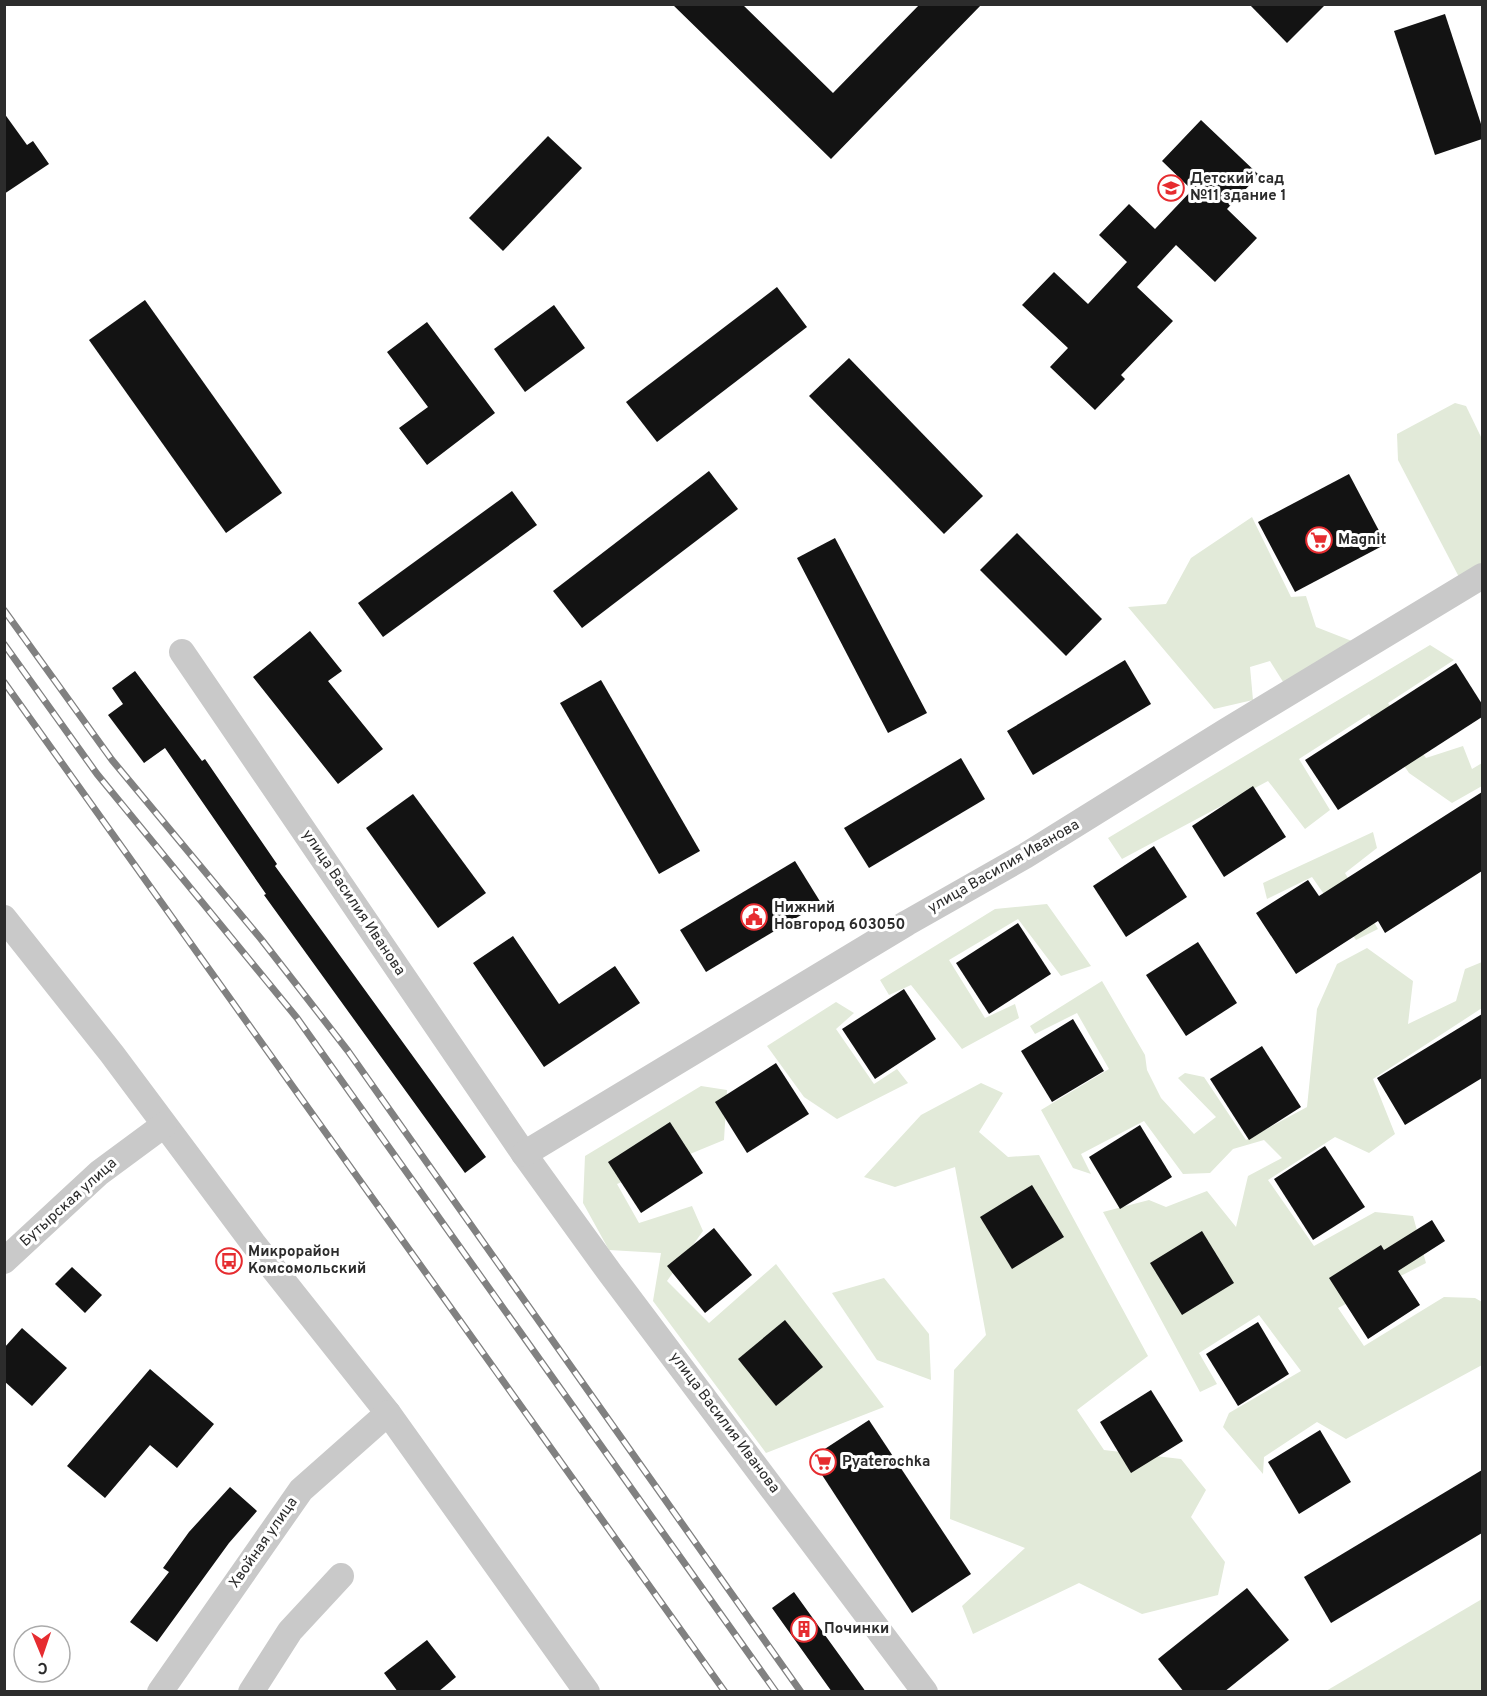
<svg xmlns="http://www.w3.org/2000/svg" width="1487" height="1696" viewBox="0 0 1487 1696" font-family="Overpass,sans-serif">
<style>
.green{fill:#e2ead9}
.building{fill:#131313}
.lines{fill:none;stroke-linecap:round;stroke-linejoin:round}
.minor{stroke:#c9c9c9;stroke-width:26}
.rail-casing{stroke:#818181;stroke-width:7}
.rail{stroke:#fff;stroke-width:4.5;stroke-dasharray:14;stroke-linecap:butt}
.labels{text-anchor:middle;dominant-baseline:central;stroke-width:6;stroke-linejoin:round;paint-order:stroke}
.poi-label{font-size:15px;font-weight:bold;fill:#2c2c2c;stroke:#fff;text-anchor:start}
.street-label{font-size:15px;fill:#2c2c2c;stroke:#fff}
</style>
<rect width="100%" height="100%" fill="#fff"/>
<g class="green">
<polygon points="1455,403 1466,406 1482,439 1482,564 1460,579 1398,460 1397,434"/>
<polygon points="1252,517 1291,597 1306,596 1316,627 1362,645 1285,685 1270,661 1250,667 1253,700 1214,709 1128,607 1166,604 1191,558"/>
<polygon points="1430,645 1454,660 1388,703 1426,758 1463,746 1472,769 1482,763 1482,786 1452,803 1409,773 1369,714 1299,759 1330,810 1305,829 1268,781 1122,859 1108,838"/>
<polygon points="1373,832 1377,848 1345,873 1378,929 1356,940 1312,877 1267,899 1263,883"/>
<polygon points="1047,904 1091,966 1061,976 1018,919 949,960 985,1018 1015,1004 1019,1018 962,1049 911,985 889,995 880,980 995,909"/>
<polygon points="1367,948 1413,981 1408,1024 1456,1001 1465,969 1482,962 1482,1008 1373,1079 1395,1134 1369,1153 1335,1137 1268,1180 1314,1246 1375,1212 1413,1216 1426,1263 1338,1308 1364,1346 1444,1297 1475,1298 1482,1302 1482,1365 1346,1439 1317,1422 1264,1457 1263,1474 1223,1427 1229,1413 1301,1371 1259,1315 1199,1353 1217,1384 1200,1392 1103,1212 1149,1200 1166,1207 1207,1191 1236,1227 1248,1176 1282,1158 1264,1140 1233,1149 1210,1173 1183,1174 1144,1121 1081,1154 1091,1174 1073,1168 1041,1110 1109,1069 1077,1013 1035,1034 1030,1026 1102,981 1145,1055 1147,1070 1161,1098 1194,1134 1216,1117 1178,1078 1185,1073 1204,1077 1246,1140 1307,1107 1317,1009 1337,964"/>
<polygon points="836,1002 854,1013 836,1029 874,1084 897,1069 908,1083 837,1119 804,1097 767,1046"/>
<polygon points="981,1083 1003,1093 979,1132 1008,1157 1039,1155 1148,1356 1077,1410 1104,1450 1181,1459 1206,1490 1191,1517 1225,1562 1218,1595 1142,1614 1079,1583 973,1634 962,1606 1025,1548 950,1519 954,1370 986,1335 955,1167 895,1187 864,1177 921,1115"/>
<polygon points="701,1086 727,1090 724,1140 617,1184 639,1223 692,1206 703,1231 667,1281 709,1323 776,1264 884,1407 766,1453 653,1301 661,1253 609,1250 583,1203 585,1156"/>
<polygon points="884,1278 929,1334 931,1380 877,1360 832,1293"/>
<polygon points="1482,1599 1482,1691 1326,1691"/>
</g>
<g class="building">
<polygon points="672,4 742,4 833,93 920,4 982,4 831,159"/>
<polygon points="1249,4 1326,4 1287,43"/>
<polygon points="1445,14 1482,127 1482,139 1435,155 1394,31"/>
<polygon points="4,113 27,145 33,141 49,164 4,194"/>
<polygon points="1201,120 1259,175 1227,209 1257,238 1215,282 1176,245 1137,287 1173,321 1121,375 1125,379 1095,410 1050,367 1068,348 1022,305 1054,272 1088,304 1127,262 1099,235 1129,204 1155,229 1192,190 1162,161"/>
<polygon points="548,136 582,168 503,251 469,218"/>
<polygon points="777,287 807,327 657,442 626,402"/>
<polygon points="145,300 282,493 226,533 89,340"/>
<polygon points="554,305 585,348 525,392 494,349"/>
<polygon points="427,322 495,413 427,465 399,428 428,407 387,352"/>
<polygon points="849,358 983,496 944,534 809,396"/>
<polygon points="709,471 738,509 582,628 553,591"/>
<polygon points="1349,474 1386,544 1295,592 1258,522"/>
<polygon points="512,491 537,525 383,637 358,603"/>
<polygon points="1017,533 1102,619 1066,656 980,570"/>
<polygon points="835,538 927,713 888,733 797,558"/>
<polygon points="310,631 342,671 328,681 383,749 338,784 253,677"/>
<polygon points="1125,660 1151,704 1033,775 1007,731"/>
<polygon points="1456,663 1482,704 1482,717 1338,810 1305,760"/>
<polygon points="135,671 202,761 205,759 277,864 275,866 486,1157 465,1173 264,895 266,894 165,748 144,763 108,715 123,704 112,688"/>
<polygon points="601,680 700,851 659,874 560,703"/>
<polygon points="961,758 985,799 869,868 844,828"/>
<polygon points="1253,786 1286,837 1224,877 1192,826"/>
<polygon points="1482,792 1482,871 1385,933 1378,921 1296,974 1256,913 1308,880 1319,896"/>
<polygon points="413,794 486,893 438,928 366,828"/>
<polygon points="1154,846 1187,897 1126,937 1093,886"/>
<polygon points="795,861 821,903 706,972 680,930"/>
<polygon points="1018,923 1051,974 989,1014 956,963"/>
<polygon points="513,936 559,1004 615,966 640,1003 544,1067 473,963"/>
<polygon points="1198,942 1237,1003 1186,1036 1146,975"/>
<polygon points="904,989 936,1039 875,1079 842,1029"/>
<polygon points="1482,1014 1482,1078 1405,1125 1377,1078"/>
<polygon points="1073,1019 1104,1071 1052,1102 1021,1051"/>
<polygon points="1262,1046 1301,1107 1249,1140 1210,1079"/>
<polygon points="776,1063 809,1114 747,1153 715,1102"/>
<polygon points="670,1122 703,1173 641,1213 608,1162"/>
<polygon points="1140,1125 1172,1177 1120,1209 1089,1157"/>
<polygon points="1325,1146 1365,1207 1313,1240 1274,1179"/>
<polygon points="1032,1185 1064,1237 1012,1269 980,1217"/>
<polygon points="1432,1220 1445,1241 1398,1271 1420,1305 1368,1339 1329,1278 1381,1245 1384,1250"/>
<polygon points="714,1228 752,1275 705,1313 667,1266"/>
<polygon points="1202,1231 1234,1283 1182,1315 1150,1263"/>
<polygon points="72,1267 102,1295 85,1313 55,1284"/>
<polygon points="785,1320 823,1367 776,1406 738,1359"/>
<polygon points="1258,1322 1289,1374 1238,1406 1206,1354"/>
<polygon points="22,1328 67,1368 32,1406 4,1381 4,1348"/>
<polygon points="150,1369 214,1424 177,1468 150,1445 105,1498 67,1466"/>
<polygon points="1151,1390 1183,1441 1131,1473 1100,1422"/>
<polygon points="869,1420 971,1574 912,1613 811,1458"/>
<polygon points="1320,1430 1351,1482 1299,1514 1268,1462"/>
<polygon points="1482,1470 1482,1533 1331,1623 1304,1577"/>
<polygon points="230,1487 257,1511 229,1543 157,1642 130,1622 169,1572 163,1568 189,1532"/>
<polygon points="1247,1588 1289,1640 1224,1692 1184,1692 1158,1659"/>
<polygon points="794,1592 835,1649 866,1692 832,1692 772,1608"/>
<polygon points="427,1640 456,1677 438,1692 398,1692 384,1673"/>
</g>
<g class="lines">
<g class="minor">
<polyline points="182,652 524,1154 610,1273 925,1692"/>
<polyline points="4,918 112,1054 253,1243 388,1413 587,1692"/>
<polyline points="524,1154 907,923 1025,856 1226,731 1482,576"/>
<polyline points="4,1261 99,1173 164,1125"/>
<polyline points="160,1692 301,1490 388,1413"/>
<polyline points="251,1692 290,1631 341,1576"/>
</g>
<g class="rail-casing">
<g id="rail">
<polyline points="4,610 112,760 261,939 348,1051 801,1692"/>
<polyline points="4,644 97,774 297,1018 776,1692"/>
<polyline points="4,682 725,1692"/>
</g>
</g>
<use href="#rail" class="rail"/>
</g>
<defs>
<g id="school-ring" transform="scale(1.35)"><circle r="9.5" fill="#fff" stroke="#e62c30" stroke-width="1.5"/><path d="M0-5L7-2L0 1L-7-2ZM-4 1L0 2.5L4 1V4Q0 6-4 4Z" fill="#e62c30"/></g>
<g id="supermarket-ring" transform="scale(1.35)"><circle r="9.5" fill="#fff" stroke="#e62c30" stroke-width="1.5"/><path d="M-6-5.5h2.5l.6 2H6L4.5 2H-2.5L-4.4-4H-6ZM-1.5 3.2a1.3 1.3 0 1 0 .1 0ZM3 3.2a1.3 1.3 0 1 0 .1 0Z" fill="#e62c30"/></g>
<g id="civic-ring" transform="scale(1.35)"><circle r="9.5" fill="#fff" stroke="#e62c30" stroke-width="1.5"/><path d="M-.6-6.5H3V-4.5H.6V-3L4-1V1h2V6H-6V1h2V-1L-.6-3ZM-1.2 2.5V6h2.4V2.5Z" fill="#e62c30"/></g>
<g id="bus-ring" transform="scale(1.35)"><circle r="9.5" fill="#fff" stroke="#e62c30" stroke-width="1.5"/><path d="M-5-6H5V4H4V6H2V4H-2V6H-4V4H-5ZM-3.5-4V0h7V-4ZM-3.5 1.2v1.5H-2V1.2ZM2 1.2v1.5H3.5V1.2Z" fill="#e62c30"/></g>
<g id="building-ring" transform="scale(1.35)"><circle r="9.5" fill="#fff" stroke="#e62c30" stroke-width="1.5"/><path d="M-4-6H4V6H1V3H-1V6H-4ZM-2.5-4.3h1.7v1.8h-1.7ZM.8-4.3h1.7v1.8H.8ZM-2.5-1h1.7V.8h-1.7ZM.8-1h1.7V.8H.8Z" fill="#e62c30"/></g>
</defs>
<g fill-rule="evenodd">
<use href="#school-ring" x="1171" y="188"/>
<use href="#supermarket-ring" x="1319" y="540"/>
<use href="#civic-ring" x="754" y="917"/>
<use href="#bus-ring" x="229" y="1261"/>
<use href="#supermarket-ring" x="823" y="1462"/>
<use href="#building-ring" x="804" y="1629"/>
</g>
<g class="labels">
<g class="poi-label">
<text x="1190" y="179">Детский сад<tspan x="1190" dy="17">№11 здание 1</tspan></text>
<text x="1338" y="540">Magnit</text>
<text x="774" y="908">Нижний<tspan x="774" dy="17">Новгород 603050</tspan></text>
<text x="248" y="1252">Микрорайон<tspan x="248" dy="17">Комсомольский</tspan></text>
<text x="842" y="1462">Pyaterochka</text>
<text x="824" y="1629">Починки</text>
</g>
<g class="street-label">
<text transform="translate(1004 867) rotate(-30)">улица Василия Иванова</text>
<text transform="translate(353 903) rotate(56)">улица Василия Иванова</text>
<text transform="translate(69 1203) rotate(-42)">Бутырская улица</text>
<text transform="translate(724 1423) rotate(53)">улица Василия Иванова</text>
<text transform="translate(264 1543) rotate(-55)">Хвойная улица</text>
</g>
</g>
<rect width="1487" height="1696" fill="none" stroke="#2c2c2c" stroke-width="12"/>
<g transform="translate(42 1654) rotate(178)"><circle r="28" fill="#ffffff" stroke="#ababab" stroke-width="1.5"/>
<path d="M0-4.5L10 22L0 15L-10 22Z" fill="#e62c30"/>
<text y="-9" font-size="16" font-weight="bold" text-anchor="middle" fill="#2c2c2c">С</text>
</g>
</svg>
